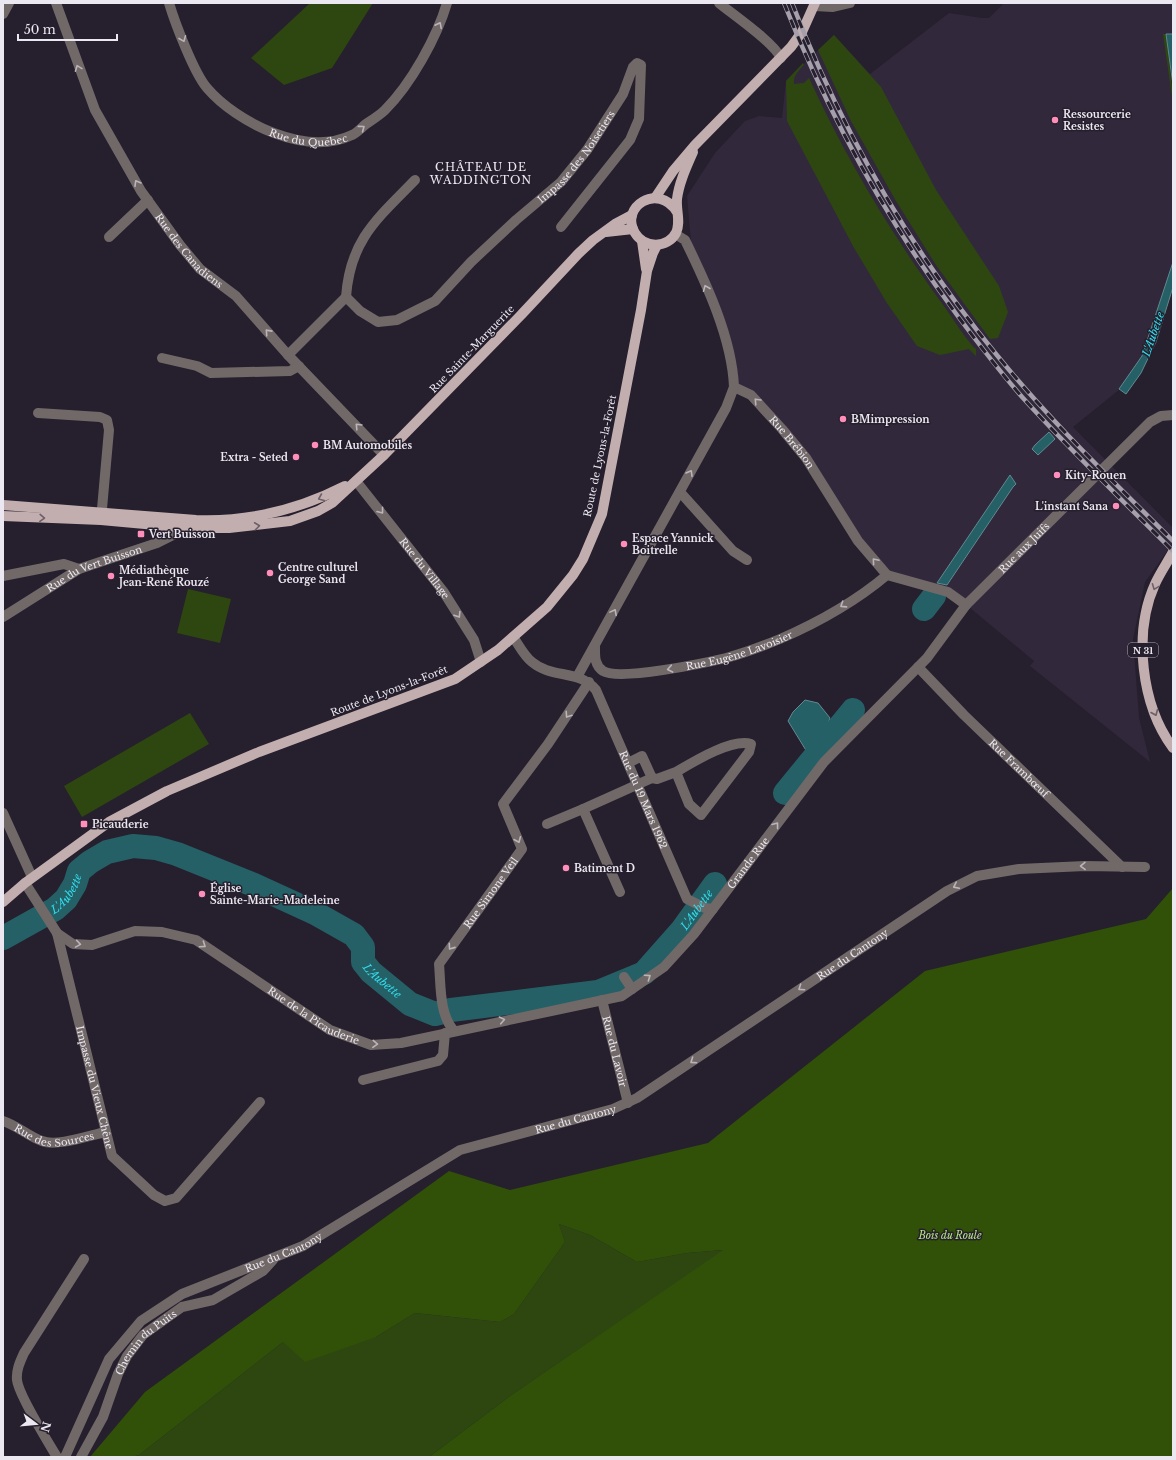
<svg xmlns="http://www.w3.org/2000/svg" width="1176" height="1460" viewBox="0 0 1176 1460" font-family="'Libre Baskerville',serif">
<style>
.built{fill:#32283b}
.green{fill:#2e4711}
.forest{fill:#315108}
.water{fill:#256067;stroke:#618990}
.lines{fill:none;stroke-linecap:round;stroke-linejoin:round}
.river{stroke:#256067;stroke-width:24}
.minor{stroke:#716868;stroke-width:10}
.major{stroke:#c2aeae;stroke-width:10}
.rail-casing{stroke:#a5a0ab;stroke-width:4.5}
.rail{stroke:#261f2d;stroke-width:3;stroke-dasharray:9;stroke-linecap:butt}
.oneway{stroke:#bbb5ba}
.oneway2{stroke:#6c5f67}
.poi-dot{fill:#ff8eba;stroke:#261f2d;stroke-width:1.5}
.labels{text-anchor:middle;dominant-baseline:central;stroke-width:3;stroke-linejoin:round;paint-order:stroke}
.shield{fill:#261f2d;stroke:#b1acb6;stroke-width:1}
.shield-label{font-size:9px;font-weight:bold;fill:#ece8f1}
.poi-label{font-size:10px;font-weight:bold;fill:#ece8f1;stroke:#261f2d;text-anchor:start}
.street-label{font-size:10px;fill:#ece8f1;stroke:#261f2d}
.park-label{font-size:10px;font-style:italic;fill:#b3e486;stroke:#261f2d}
.neighbourhood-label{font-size:11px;letter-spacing:1px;fill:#ece8f1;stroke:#261f2d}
.water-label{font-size:11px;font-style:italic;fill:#32deee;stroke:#261f2d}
</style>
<rect width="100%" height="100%" fill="#261f2d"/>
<polygon class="built" points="1004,3 1173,3 1173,281 1153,345 1130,381 1073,427 1173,528 1173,543 1145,582 1133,639 1139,718 1150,762 1030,666 1034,661 958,598 887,575 806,458 739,390 692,254 687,196 715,153 745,121 759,116 782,118 786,81 834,35 870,74 949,13 982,18 989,18"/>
<g class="green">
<polygon points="310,3 373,3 332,68 284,85 251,58"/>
<polygon points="1163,34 1166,34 1173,97 1172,97"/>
<polygon points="834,35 881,87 936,190 999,286 1008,312 998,338 990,339 936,265 896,201 851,121 818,50"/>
<path d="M803,63L804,65C798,71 793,76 794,84L804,83L809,78C846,159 893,237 946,309C953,319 969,344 976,349V356L969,349L940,355L917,346L887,303L853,246L787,121L786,81Z"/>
<polygon points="188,589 231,599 220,643 177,633"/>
<polygon points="190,713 209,744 82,817 64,786"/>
<polygon points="559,1224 590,1235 637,1262 687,1253 724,1250 510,1396 429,1457 131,1457 139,1455 283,1342 376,1337 415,1313 500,1322 514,1314 565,1242"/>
</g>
<polygon class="forest" points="1173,888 1173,1457 429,1457 510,1396 723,1250 687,1253 637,1262 590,1235 559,1224 565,1242 514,1314 500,1322 415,1313 376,1337 305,1362 283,1342 139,1455 131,1457 90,1457 145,1392 449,1171 510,1190 708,1143 925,971 1146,919"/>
<g class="water">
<polygon points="1166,34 1173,34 1173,85"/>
<polygon points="1173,262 1173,287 1156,342 1141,373 1126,394 1119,389 1142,356"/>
<polygon points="1049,432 1055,439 1038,455 1032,449 1035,445"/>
<polygon points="1010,475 1016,484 1013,487 947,585 937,583"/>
<polygon points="805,700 818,703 830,718 826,729 807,752 788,721 793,712"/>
</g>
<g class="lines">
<g class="river">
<polyline points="924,609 934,596"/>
<polyline points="785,793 853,710"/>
<path id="s1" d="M3,938L55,909L66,899L75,884L79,871L90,862L107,852L133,846L156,848L177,854L254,885L315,913L354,935L363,947V962L371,972L410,1004L435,1014L451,1010L598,992L644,973L682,930L715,884"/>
</g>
<g class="minor">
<path id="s2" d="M56,3L95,110L141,191L180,245L200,269L236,296L288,355L384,455"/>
<path id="s3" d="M169,3C175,23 194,73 207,88C237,123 306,157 352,135C357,133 361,128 366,124C372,120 380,115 385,110C411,84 437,37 447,3"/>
<path d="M719,3C735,16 773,42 781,58"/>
<polyline points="814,6 833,7 850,3"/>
<polyline points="3,14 9,3"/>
<path id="s4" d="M675,234L685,240C706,283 732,338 734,387L751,395L782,429L806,458L858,541L887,575L948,592L966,605"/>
<polyline points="109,237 148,200"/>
<path d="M346,297C350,240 377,219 415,180"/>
<path id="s5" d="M288,355L346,297L360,311L378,322L397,320L435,301L471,262L516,220L561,182L587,150L623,94L633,67L637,63L641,65L639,119L630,140L561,227"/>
<polyline points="162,358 197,366 211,373 290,371 299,366"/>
<polyline points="38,413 100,417 107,420 109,430 101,520"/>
<path id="s6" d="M356,481L443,591L474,640L481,662"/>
<polyline points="680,492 733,551 747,560"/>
<polyline points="3,576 64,564 79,569"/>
<path id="s7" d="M3,617L79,569L157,543L173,535L176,530L177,520"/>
<path id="s8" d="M513,637C519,645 524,656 532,662C552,679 579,669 596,690L687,899L705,908L713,909"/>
<path id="s9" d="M595,646C595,655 594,665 603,671C619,681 705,663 726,658C744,653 763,646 780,639C817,623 856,601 887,575"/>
<path id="s10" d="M918,667L964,715L1122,867"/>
<polyline points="577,677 726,408 734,387"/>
<path d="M652,778L657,779L676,772L689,804L701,815L749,752L751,744C732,738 693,762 676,772"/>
<polyline points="3,813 32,877"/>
<polyline points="547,824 583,809"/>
<path id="s11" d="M25,883L57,933L73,944L92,945L135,931L162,932L196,940L330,1030L371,1045L401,1043L622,996L664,967L694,934L824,762L927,658L966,605L1150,422L1161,416L1173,415"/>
<polyline points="620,892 583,809 652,778 642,756 628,763"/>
<path id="s12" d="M57,933L112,1156L154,1195L165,1201L176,1198L260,1102"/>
<polyline points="624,977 632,989"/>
<path id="s13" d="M602,1000L628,1103"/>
<path id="s14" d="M454,1031C439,1014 441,986 439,964L522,849L503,804L548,744L589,682"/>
<polyline points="363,1080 438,1061 443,1055 445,1033"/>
<path id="s15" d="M3,1121C18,1126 28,1136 42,1141C57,1147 90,1135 106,1132"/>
<path d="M57,1457C48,1442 18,1394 17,1380C16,1370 20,1362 24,1353L84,1259"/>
<path id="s16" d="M65,1457L109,1359L141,1321L182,1294L303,1246L460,1150L613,1109L637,1098L947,891L977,876L1019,869L1085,866L1145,867"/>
<path id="s17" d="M81,1457L103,1417L118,1374L127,1356L143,1335L182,1307L213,1300L263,1271L273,1260"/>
</g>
<g class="major">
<polyline points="655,198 673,171 695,145 791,47 802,32 815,3"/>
<path d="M677,212C658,182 619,207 635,233C644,248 667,249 676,233C681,222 676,211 677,199C679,183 686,168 693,152"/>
<polyline points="606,232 633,229"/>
<polyline points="642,241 646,269"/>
<path d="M3,505L196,520C249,522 298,510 345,486"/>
<polyline points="3,516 101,520 189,528 229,528 290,521 318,511 332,503 384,455 521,315 578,254 593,240 615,224 632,215"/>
<path d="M1173,552C1167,563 1160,573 1155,584C1133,633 1141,705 1173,748"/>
<polyline points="3,902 25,883 109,822 167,791 259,752 455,679 498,650 547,607 573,575 583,559 602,514 641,310 647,271 653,253 657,245"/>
</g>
<g class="rail-casing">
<g id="rail">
<path d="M784,3C828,114 886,219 957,315C978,343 999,371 1023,398C1071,451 1123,501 1173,551"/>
<path d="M792,3C841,129 910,249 996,354C1050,421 1113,481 1173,541"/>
</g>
</g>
<use href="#rail" class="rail"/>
</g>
<defs><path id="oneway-chevron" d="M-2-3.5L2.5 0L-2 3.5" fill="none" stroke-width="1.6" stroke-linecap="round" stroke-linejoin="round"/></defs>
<g class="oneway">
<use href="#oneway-chevron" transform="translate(439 25) rotate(-63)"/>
<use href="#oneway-chevron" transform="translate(183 39) rotate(68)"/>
<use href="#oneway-chevron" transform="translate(78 68) rotate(-111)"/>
<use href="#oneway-chevron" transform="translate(362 128) rotate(-37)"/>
<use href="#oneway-chevron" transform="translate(137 183) rotate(-120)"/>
<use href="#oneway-chevron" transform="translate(706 288) rotate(-112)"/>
<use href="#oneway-chevron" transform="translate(268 332) rotate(-132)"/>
<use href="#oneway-chevron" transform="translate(757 401) rotate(-133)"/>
<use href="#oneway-chevron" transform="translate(358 426) rotate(-134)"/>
<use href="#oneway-chevron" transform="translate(690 473) rotate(-60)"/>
<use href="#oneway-chevron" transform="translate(381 511) rotate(52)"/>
<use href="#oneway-chevron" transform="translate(875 561) rotate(-130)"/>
<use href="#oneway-chevron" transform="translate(843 605) rotate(147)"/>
<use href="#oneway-chevron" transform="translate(614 612) rotate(-62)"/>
<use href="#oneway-chevron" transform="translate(458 615) rotate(58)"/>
<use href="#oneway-chevron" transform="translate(670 669) rotate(169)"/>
<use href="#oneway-chevron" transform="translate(568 715) rotate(124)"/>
<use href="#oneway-chevron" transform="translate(776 825) rotate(-53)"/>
<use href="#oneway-chevron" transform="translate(518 840) rotate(67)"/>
<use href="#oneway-chevron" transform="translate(1083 866) rotate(179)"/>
<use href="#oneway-chevron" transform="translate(956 886) rotate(154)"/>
<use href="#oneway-chevron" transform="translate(78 944) rotate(9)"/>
<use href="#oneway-chevron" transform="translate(203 945) rotate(34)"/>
<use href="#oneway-chevron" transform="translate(451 947) rotate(125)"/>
<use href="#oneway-chevron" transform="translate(648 977) rotate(-34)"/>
<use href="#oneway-chevron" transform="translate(801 988) rotate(146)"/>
<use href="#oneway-chevron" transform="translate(502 1020) rotate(-12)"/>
<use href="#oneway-chevron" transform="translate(375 1044) rotate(3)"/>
<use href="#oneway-chevron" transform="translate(693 1061) rotate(146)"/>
</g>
<g class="oneway2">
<use href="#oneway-chevron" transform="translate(321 498) rotate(157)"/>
<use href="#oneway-chevron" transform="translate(42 518) rotate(2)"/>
<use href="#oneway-chevron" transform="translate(257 526) rotate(-7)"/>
<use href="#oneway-chevron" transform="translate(1155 587) rotate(111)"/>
<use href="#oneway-chevron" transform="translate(1155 713) rotate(67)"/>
</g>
<g class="poi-dot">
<circle cx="1055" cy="120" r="4"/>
<circle cx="843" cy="419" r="4"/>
<circle cx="315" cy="445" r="4"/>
<circle cx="296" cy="457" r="4"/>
<circle cx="1057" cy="475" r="4"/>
<circle cx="1116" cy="506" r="4"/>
<rect x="137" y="530" width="8" height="8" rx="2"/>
<circle cx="624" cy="544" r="4"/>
<circle cx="270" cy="573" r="4"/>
<circle cx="111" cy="576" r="4"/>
<rect x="80" y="820" width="8" height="8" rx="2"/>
<circle cx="566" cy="868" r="4"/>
<circle cx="202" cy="894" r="4"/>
</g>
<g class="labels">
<rect class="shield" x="1128" y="643" width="30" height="14" rx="3"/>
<g class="shield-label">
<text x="1143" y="650">N 31</text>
</g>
<g class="poi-label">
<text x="1063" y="114">Ressourcerie<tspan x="1063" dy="12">Resistes</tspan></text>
<text x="851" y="419">BMimpression</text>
<text x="323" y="445">BM Automobiles</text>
<text x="288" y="457" text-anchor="end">Extra - Seted</text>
<text x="1065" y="475">Kity-Rouen</text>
<text x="1108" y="506" text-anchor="end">L'instant Sana</text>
<text x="149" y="534">Vert Buisson</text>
<text x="632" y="538">Espace Yannick<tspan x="632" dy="12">Boitrelle</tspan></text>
<text x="278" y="567">Centre culturel<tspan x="278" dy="12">George Sand</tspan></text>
<text x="119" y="570">Médiathèque<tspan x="119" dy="12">Jean-René Rouzé</tspan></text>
<text x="92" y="824">Picauderie</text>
<text x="574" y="868">Batiment D</text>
<text x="210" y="888">Église<tspan x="210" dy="12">Sainte-Marie-Madeleine</tspan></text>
</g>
<g class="street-label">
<text stroke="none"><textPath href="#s3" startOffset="210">Rue du Québec</textPath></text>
<text stroke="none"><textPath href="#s5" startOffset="387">Impasse des Noisetiers</textPath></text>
<text stroke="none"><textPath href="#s2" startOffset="284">Rue des Canadiens</textPath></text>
<text transform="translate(472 349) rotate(-46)">Rue Sainte-Marguerite</text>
<text stroke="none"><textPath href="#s4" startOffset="249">Rue Brébion</textPath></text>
<text transform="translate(600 456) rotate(-78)">Route de Lyons-la-Forêt</text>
<text stroke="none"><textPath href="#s11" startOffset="1271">Rue aux Juifs</textPath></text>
<text stroke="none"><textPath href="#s6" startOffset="111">Rue du Village</textPath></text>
<text stroke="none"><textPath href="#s7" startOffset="104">Rue du Vert Buisson</textPath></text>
<text stroke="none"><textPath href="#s9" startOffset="167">Rue Eugène Lavoisier</textPath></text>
<text transform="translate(389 691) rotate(-21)">Route de Lyons-la-Forêt</text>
<text stroke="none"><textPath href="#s10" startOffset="143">Rue Frambœuf</textPath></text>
<text stroke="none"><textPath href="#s8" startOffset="222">Rue du 19 Mars 1962</textPath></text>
<text stroke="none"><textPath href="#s11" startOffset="851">Grande Rue</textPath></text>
<text stroke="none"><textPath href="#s14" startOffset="158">Rue Simone Veil</textPath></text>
<text stroke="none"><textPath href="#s16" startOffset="964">Rue du Cantony</textPath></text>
<text stroke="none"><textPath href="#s11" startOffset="345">Rue de la Picauderie</textPath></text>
<text stroke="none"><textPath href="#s13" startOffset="53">Rue du Lavoir</textPath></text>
<text stroke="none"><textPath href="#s12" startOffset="159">Impasse du Vieux Chêne</textPath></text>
<text stroke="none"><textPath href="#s16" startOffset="640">Rue du Cantony</textPath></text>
<text stroke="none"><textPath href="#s15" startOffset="55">Rue des Sources</textPath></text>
<text stroke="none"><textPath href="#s16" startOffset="316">Rue du Cantony</textPath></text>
<text stroke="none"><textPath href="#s17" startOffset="134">Chemin du Puits</textPath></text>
</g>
<g class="park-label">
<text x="950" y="1235">Bois du Roule</text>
</g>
<g class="neighbourhood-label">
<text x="481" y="167">CHÂTEAU DE<tspan x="481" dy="13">WADDINGTON</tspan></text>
</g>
<g class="water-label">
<text transform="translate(1153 334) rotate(-71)">L'Aubette</text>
<text stroke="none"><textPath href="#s1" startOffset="79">L'Aubette</textPath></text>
<text stroke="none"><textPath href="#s1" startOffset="823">L'Aubette</textPath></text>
<text stroke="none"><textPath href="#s1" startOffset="463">L'Aubette</textPath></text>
</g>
</g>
<rect width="1176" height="1460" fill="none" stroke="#ece8f1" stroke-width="8"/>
<g transform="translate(36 1424) rotate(106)" stroke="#261f2d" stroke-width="3" paint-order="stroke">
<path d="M0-3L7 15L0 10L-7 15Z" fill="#ece8f1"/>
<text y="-6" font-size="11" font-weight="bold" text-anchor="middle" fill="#ece8f1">N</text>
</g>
<path d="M18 34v6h99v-6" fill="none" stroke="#ece8f1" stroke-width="2"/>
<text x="24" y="34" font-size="12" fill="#ece8f1" stroke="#261f2d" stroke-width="3" paint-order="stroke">50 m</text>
</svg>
